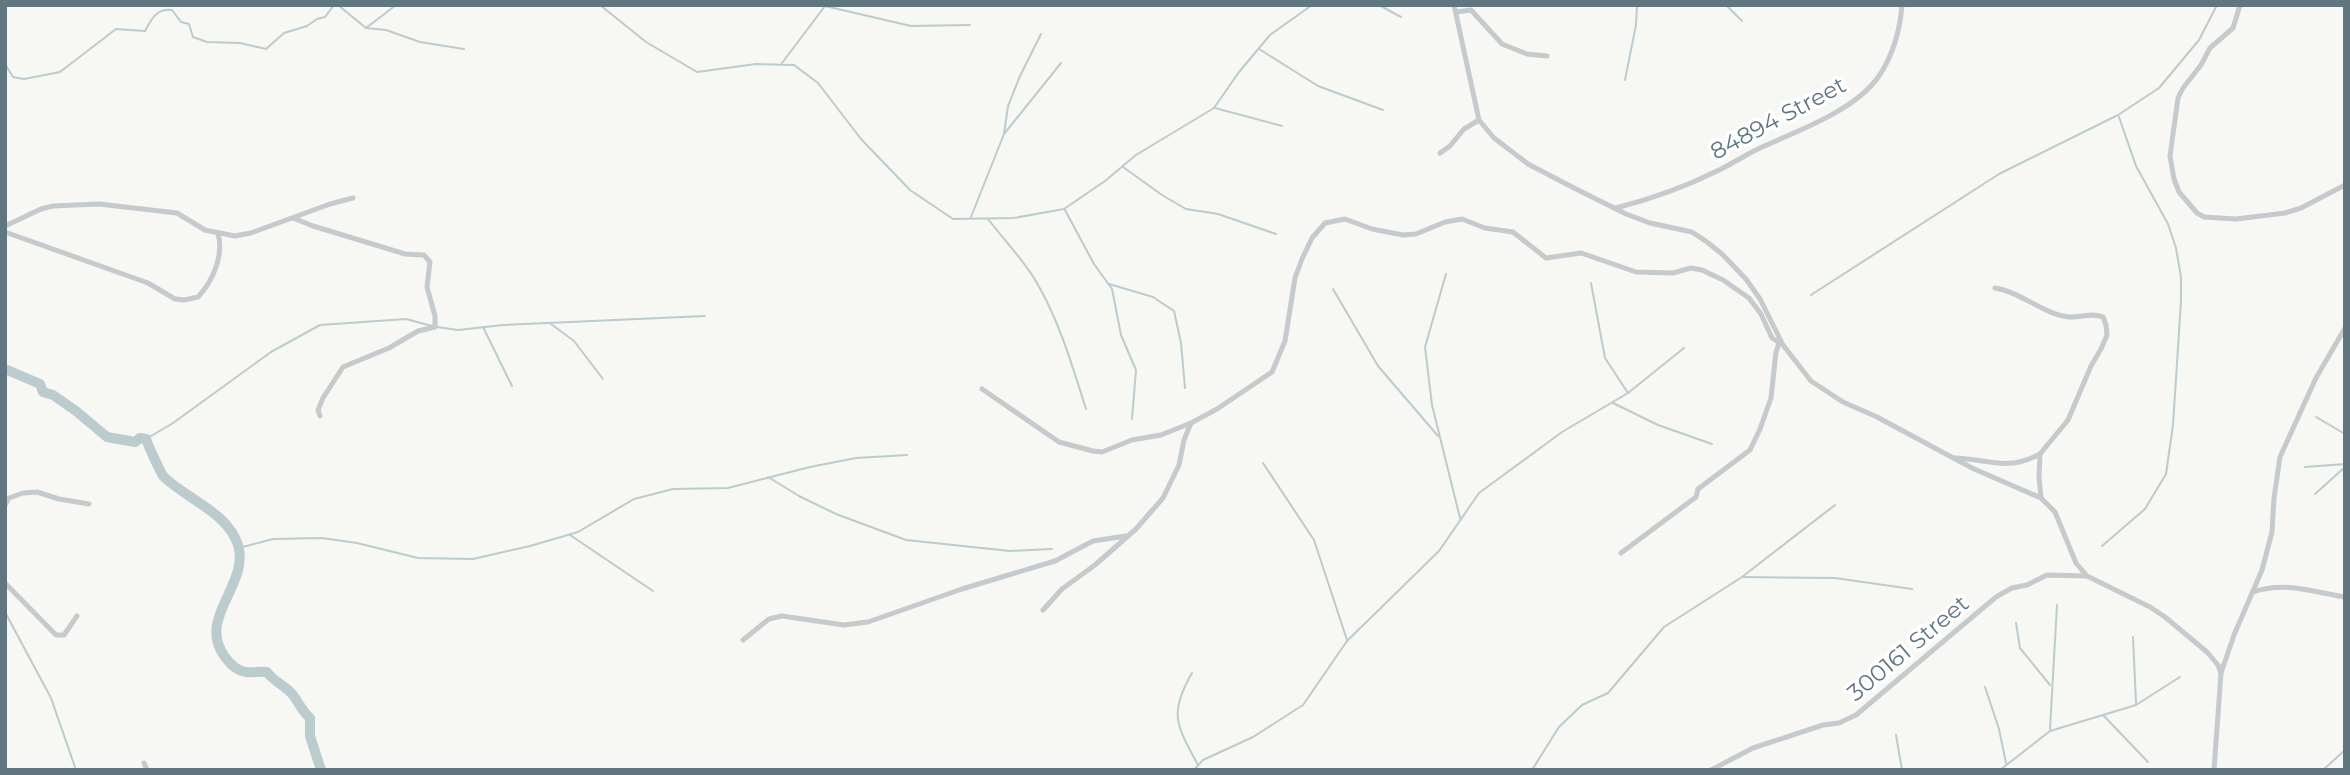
<svg xmlns="http://www.w3.org/2000/svg" width="2350" height="775" viewBox="0 0 2350 775" font-family="Montserrat,sans-serif">
<style>
.lines{fill:none;stroke-linecap:round;stroke-linejoin:round}
.stream{stroke:#bccbce;stroke-width:2}
.river{stroke:#bccbce;stroke-width:10}
.minor{stroke:#c5cacc;stroke-width:5}
.labels{text-anchor:middle;dominant-baseline:central;stroke-width:7;stroke-linejoin:round;paint-order:stroke}
.street-label{font-size:23px;fill:#607681;stroke:#fff}
</style>
<rect width="100%" height="100%" fill="#f7f7f4"/>
<g class="lines">
<g class="stream">
<polyline points="338,5 366,28 396,5"/>
<polyline points="600,5 646,42 697,72 756,64 794,65 818,83 861,139 910,190 953,219 1014,218 1064,209 1105,181 1136,155 1214,108 1239,72 1270,35 1312,5"/>
<polyline points="1379,5 1401,17"/>
<polyline points="1726,5 1742,21"/>
<polyline points="825,6 911,26 970,25"/>
<polyline points="366,28 386,30 420,42 464,49"/>
<polyline points="1259,49 1318,86 1383,110"/>
<polyline points="782,63 825,6"/>
<path d="M5,64L13,77L24,79L60,72L116,29L145,31C151,20 156,8 172,10L181,22L189,24L193,37L207,42L240,43L266,49L284,33L307,26L317,19L325,17L334,5"/>
<polyline points="1625,80 1636,25 1637,5"/>
<polyline points="1215,108 1282,126"/>
<polyline points="1004,134 1008,106 1020,76 1041,34"/>
<polyline points="1123,167 1162,195 1186,209 1218,214 1276,234"/>
<polyline points="1065,210 1094,264 1112,289 1121,335 1136,370 1132,419"/>
<polyline points="971,217 1004,134 1061,63"/>
<path d="M988,219C1004,240 1024,260 1037,283C1060,323 1072,365 1086,409"/>
<polyline points="1446,274 1425,347 1432,405 1460,518"/>
<polyline points="1591,283 1605,358 1628,393"/>
<polyline points="1109,284 1153,297 1174,311 1181,343 1185,388"/>
<polyline points="1333,289 1378,366 1438,436"/>
<polyline points="1811,295 1999,174 2118,115 2159,88 2199,40 2217,5"/>
<polyline points="551,324 574,341 603,379"/>
<polyline points="437,327 458,330 503,325 705,316"/>
<polyline points="483,327 512,386"/>
<polyline points="1613,403 1658,425 1712,444"/>
<polyline points="2316,417 2345,434"/>
<polyline points="146,439 173,423 271,352 320,325 406,319 432,326"/>
<polyline points="1263,463 1314,540 1347,640"/>
<polyline points="2305,467 2345,464"/>
<polyline points="768,477 799,496 836,514 906,540 1010,551 1052,549"/>
<polyline points="2315,494 2345,467"/>
<polyline points="570,535 653,591"/>
<polyline points="2102,546 2145,509 2166,474 2173,425 2181,301 2181,277 2176,248 2168,224 2136,166 2119,117"/>
<polyline points="239,548 273,539 322,538 357,543 418,558 473,559 530,546 578,532 634,499 673,489 728,488 810,467 856,458 907,455"/>
<polyline points="1742,577 1835,578 1912,589"/>
<polyline points="5,612 51,698 76,770"/>
<polyline points="2016,623 2020,648 2050,685"/>
<polyline points="2133,637 2136,703"/>
<path d="M1192,673C1168,714 1177,726 1198,765"/>
<polyline points="1985,687 1999,729 2006,763"/>
<polyline points="2103,715 2148,762"/>
<polyline points="2050,729 2057,605"/>
<polyline points="1896,735 1902,770"/>
<polyline points="1194,770 1203,760 1253,737 1303,705 1347,641 1439,551 1479,493 1562,432 1628,393 1684,348"/>
<polyline points="1532,770 1559,727 1582,705 1608,693 1664,627 1742,577 1835,505"/>
<polyline points="2000,770 2050,731 2136,705 2180,677"/>
<polyline points="2323,770 2345,750"/>
</g>
<path class="river" d="M5,369L40,384L43,392L53,395L76,411L107,437L135,442L140,438L146,439C148,445 161,474 164,477C187,499 228,513 238,545C250,585 196,618 225,657C230,664 237,671 246,672C253,673 260,671 267,672C274,682 286,686 293,695C299,703 302,711 310,718V736L321,770"/>
<g class="minor">
<polyline points="1454,5 1479,120 1494,138 1528,164 1576,189 1626,214 1650,223 1692,232 1707,242 1722,254 1746,279 1760,299 1783,345 1811,381 1843,402 1877,417 1972,468 2041,498 2055,512 2076,563 2087,576 2150,607 2165,617 2207,652 2218,665 2221,673 2214,770"/>
<polyline points="2240,5 2233,28 2210,48 2201,65 2183,88 2178,98 2170,156 2174,179 2179,192 2197,213 2204,217 2236,219 2285,213 2301,208 2345,185"/>
<polyline points="1456,12 1471,10 1502,44 1527,54 1547,56"/>
<polyline points="1440,153 1450,146 1464,129 1479,120"/>
<path d="M1616,208C1651,199 1685,187 1717,171C1732,164 1745,155 1760,148C1797,131 1855,111 1879,76C1893,55 1900,30 1902,5"/>
<polyline points="293,218 313,226 405,254 424,255 430,262 427,287 435,316 435,327 418,331 389,348 343,367 323,398 318,410 320,416"/>
<polyline points="5,226 41,209 53,206 99,204 177,213 205,230 235,236 251,233 330,204 353,198"/>
<path d="M5,232L148,283L175,299L184,300L198,297C213,281 224,255 218,234"/>
<path d="M1995,288C2021,292 2043,314 2069,317C2081,318 2091,312 2103,317L2106,325L2107,335L2101,349L2091,366L2068,420L2040,454L2039,477L2041,498"/>
<polyline points="982,389 1059,442 1093,451 1102,452 1132,440 1161,435 1191,423 1217,409 1272,372 1285,341 1295,278 1302,259 1312,238 1325,223 1345,219 1372,229 1403,235 1416,234 1445,222 1462,219 1485,228 1513,232 1546,258 1581,253 1636,272 1673,273 1691,268 1702,270 1723,280 1749,298 1761,314 1772,338 1783,345"/>
<path d="M1955,458C1989,459 2006,472 2040,454"/>
<polyline points="5,505 9,498 23,493 37,492 59,499 89,504"/>
<polyline points="1621,553 1696,497 1698,489 1750,450 1760,429 1771,398 1776,352 1779,343"/>
<polyline points="5,583 56,635 64,635 77,616"/>
<path d="M2253,592C2285,581 2313,592 2345,597"/>
<polyline points="1043,610 1062,589 1095,565 1136,529 1163,498 1179,465 1184,440 1191,423"/>
<polyline points="743,640 769,619 782,616 844,625 868,622 962,589 1055,561 1093,541 1126,536"/>
<polyline points="2221,673 2234,635 2262,570 2272,532 2274,498 2280,457 2316,378 2345,328"/>
<polyline points="144,763 147,770"/>
<polyline points="1711,770 1753,748 1823,725 1839,723 1856,715 1996,597 2012,588 2027,585 2047,575 2087,576"/>
</g>
</g>
<g class="labels">
<g class="street-label">
<text transform="translate(1778 118) rotate(-28)">84894 Street</text>
<text transform="translate(1908 648) rotate(-40)">300161 Street</text>
</g>
</g>
<rect width="2350" height="775" fill="none" stroke="#607681" stroke-width="14"/>
</svg>
